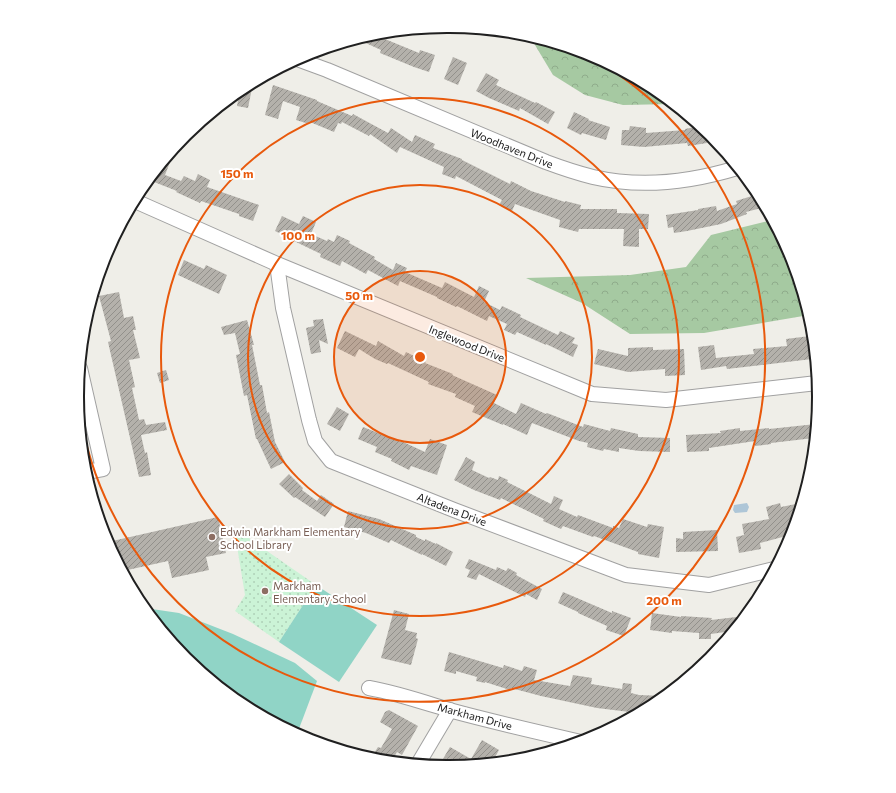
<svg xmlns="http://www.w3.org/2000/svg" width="896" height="793" viewBox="0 0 896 793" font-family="Commissioner,sans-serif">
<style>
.forest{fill:url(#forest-crowns)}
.park{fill:url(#park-dots)}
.pitch{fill:#90d4c6}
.water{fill:#aec6d7}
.building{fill:url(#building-hatch)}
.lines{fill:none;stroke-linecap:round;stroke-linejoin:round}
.minor-casing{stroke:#a1a1a1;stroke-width:16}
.minor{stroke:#fff;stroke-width:14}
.ring{fill:none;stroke:#e8590c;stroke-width:2}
.education-dot{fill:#8d6e63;stroke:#fff;stroke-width:1.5}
.labels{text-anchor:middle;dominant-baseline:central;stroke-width:4;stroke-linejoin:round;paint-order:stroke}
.street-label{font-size:11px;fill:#202020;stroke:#fff}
.education-label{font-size:11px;fill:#785e54;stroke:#fff;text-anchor:start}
.rim{fill:none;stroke:#202020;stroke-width:2}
.centre{fill:#e8590c;stroke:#fff;stroke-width:2}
.ring-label{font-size:12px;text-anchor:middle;font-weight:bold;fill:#e8590c;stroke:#fff;stroke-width:4;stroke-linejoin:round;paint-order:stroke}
</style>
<defs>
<pattern id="forest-crowns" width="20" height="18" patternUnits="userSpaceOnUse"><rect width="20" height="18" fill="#a6c9a2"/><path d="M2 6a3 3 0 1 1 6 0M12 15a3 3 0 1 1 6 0" fill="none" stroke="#8fac8b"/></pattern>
<pattern id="park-dots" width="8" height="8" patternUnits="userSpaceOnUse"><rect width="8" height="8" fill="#cbf3d6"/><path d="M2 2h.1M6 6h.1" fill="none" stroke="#aed0b7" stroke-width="1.8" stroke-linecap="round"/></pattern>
<pattern id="building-hatch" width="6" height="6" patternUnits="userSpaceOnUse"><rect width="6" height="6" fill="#b4b1ab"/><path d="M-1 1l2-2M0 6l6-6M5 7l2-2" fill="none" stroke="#92908b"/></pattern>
</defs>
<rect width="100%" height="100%" fill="#efeee8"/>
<g class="forest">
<polygon points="533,37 590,54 654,89 673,104 623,105 585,95 553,75 535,45"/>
<polygon points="772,220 790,255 809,315 704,333 630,334 582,303 526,278 630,275 686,267 711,235"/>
</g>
<polygon class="park" points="234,528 316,585 279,642 235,611 245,595"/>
<g class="pitch">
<polygon points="316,585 377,625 339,682 279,642"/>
<polygon points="145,608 179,613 233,634 295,663 317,681 297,734 242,704 186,658"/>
</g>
<polygon class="water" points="747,503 749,507 747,512 735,513 733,510 734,505"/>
<g class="building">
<polygon points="382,32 380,37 419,53 420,50 435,55 429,72 414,67 380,53 381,50 357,39 376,33"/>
<polygon points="453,57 467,63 458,85 444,79"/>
<polygon points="486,73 499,80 496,85 535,103 536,102 555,112 548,124 520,108 519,111 489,98 476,91"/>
<polygon points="253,83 248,108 237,106 240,90"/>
<polygon points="273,85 317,100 317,101 352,116 353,114 388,133 391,128 412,142 415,135 435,144 433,148 462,159 462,160 510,184 511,181 531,191 565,202 565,201 581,205 580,209 617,209 617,213 649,214 648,229 639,229 639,247 623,246 624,229 579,229 578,232 559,227 560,220 515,204 512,211 499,205 502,200 456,176 455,179 442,174 444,167 400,147 397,153 370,134 369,136 342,122 341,124 338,123 334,132 310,122 309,124 296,120 300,107 283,101 278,119 265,115"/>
<polygon points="574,112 589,119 588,120 610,127 606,140 582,133 581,135 567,128"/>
<polygon points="630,126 646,128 646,133 685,130 685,129 700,126 704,130 707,143 688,146 687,143 644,147 621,145 622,130 629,130"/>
<polygon points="172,151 174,152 165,175 181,181 184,176 195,181 198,174 210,180 207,187 259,205 253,221 239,216 239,214 201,201 200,203 176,192 177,191 149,180"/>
<polygon points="758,194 765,207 746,212 747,214 721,224 687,231 674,233 673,227 668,228 666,215 698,210 698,209 716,206 717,211 737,204 736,201"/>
<polygon points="282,216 299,224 303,216 316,222 311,234 327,241 328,239 334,242 337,235 350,241 349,243 375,257 374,259 393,270 396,263 407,268 405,272 442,288 445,282 474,297 479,286 489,291 484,302 500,310 502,306 521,315 520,317 558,335 560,331 575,338 572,343 578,345 573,357 546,344 546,345 517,332 515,335 504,330 507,324 489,316 487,321 457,306 456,307 437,298 437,297 400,281 398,286 368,270 366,274 342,261 340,266 320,257 321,254 292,240 292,239 275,231"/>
<polygon points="184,260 204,269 206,265 227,275 219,294 178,275"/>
<polygon points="119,292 124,318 133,316 136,330 133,330 140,358 129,360 135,387 132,388 139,420 144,419 146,425 165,422 167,430 141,435 145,453 147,452 151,475 139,477 108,342 111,341 99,296"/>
<polygon points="323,319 328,344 319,340 321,352 311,354 306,328 314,326 313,320"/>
<polygon points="247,320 254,345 252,345 260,385 262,385 267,413 269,412 275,442 285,462 271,469 257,439 256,439 247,395 244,396 236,355 240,354 235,333 224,335 221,327"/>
<polygon points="345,331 376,346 378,341 404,356 406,352 426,362 425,363 453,374 452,375 497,395 494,403 516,414 521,403 546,414 547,413 583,427 584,424 610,431 611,428 638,434 638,437 670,438 670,452 639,451 619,448 619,452 604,449 603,451 587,447 588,443 579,441 532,423 527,435 503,424 503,425 472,412 475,406 455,397 456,394 428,384 429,382 388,363 387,364 375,359 359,349 355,357 337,348"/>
<polygon points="810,336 812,359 727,369 726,366 701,370 698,347 714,345 716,358 754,354 753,349 787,346 786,339"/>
<polygon points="653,347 653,350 684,349 685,375 665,376 665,369 628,372 594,364 598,349 628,356 628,348"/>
<polygon points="166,370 169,380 160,383 157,373"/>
<polygon points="337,407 349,414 340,431 327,424"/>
<polygon points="816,424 814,438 771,443 771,444 755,446 755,441 709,448 709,451 687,452 686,435 721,433 720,431 740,428 740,431 769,428 769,429"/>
<polygon points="363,427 401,442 401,441 425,452 430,439 447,445 437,475 411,466 409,470 391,461 392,459 375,452 377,447 358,439"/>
<polygon points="466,457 475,462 472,470 489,478 490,477 498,480 499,476 508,480 507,482 551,504 554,496 563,500 559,509 577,517 578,515 613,528 613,526 619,528 623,519 647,527 648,524 664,527 659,558 638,554 638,552 594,536 593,537 563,526 561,529 543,521 544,519 501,498 500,500 474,490 454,480"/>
<polygon points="289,474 303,488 302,490 317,501 321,495 334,504 325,517 295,497 294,498 279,484"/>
<polygon points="780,503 781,507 801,503 792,534 790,535 760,543 761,549 739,553 736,537 744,535 742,524 769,519 766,507"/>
<polygon points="348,511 379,519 416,535 416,537 425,541 425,539 436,544 436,543 453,552 446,566 422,554 422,555 391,540 389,543 366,533 344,527"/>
<polygon points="218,517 226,553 206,557 209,570 172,578 168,561 123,571 108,542"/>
<polygon points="717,530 718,551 676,552 676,538 683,539 683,532"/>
<polygon points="469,559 496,570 497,567 506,571 508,568 517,573 516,575 542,589 537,600 526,594 525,597 479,574 476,580 467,577 470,570 465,568"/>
<polygon points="563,592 612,613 612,611 631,618 624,636 606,630 607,626 578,613 578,612 558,603"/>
<polygon points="394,610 409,614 405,630 417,633 416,638 418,639 411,665 381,658"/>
<polygon points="652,613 681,617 681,616 712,618 711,620 745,616 732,631 711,634 711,639 699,639 699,633 672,631 672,633 650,630"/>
<polygon points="449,652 503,668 504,665 522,671 524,666 537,670 534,680 570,686 573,675 592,678 591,684 622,689 623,683 632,684 631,693 639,695 664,696 654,705 638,713 597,708 541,696 511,688 510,690 485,682 485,683 476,681 477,677 456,671 456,674 444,671"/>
<polygon points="389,710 418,726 402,755 397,752 392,761 376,760 371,758 378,747 381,748 392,729 380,722 385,712"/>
<polygon points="482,740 499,750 492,763 448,767 445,767 440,764 450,747 471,759"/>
</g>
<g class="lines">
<g class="minor-casing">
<g id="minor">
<path d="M297,59L327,70L546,162C562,168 577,173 593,177C640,188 691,182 737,168"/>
<polyline points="135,201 277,264 592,394 666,400 817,383"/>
<polyline points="277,264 283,308 309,420 315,441 331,461 454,510 626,575 709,585 774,569"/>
<polyline points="80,368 103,469 86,472"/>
<path d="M369,688C397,693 423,702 449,710C493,722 537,732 581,742"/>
<polyline points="418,764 450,710"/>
</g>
</g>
<use href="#minor" class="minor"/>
</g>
<circle cx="420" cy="357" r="86" fill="#e8590c" fill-opacity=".12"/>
<g class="ring">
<circle cx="420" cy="357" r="86"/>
<circle cx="420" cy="357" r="172"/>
<circle cx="420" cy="357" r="259"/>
<path d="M582 52A345 345 0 1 1 79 408"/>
</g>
<g class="education-dot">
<circle cx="212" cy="537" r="4"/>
<circle cx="265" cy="591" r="4"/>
</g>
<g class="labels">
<g class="street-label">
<text transform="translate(512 148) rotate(22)">Woodhaven Drive</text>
<text transform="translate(467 343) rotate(22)">Inglewood Drive</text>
<text transform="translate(452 509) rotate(21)">Altadena Drive</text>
<text transform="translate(475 716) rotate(15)">Markham Drive</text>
</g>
<g class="education-label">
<text x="220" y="531">Edwin Markham Elementary<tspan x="220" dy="13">School Library</tspan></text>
<text x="273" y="585">Markham<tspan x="273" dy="13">Elementary School</tspan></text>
</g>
</g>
<path d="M0 0H896V793H0ZM447 33H449A363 363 0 0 1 812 396V397A363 363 0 0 1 449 760H447A363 363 0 0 1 84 397V396A363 363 0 0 1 447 33Z" fill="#fff" fill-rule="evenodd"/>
<path class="rim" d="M447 33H449A363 363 0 0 1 812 396V397A363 363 0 0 1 449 760H447A363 363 0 0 1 84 397V396A363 363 0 0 1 447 33Z"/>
<circle cx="420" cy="357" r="6" class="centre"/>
<g class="ring-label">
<text x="237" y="178">150 m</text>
<text x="298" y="240">100 m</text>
<text x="359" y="300">50 m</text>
<text x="664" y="605">200 m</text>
</g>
</svg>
